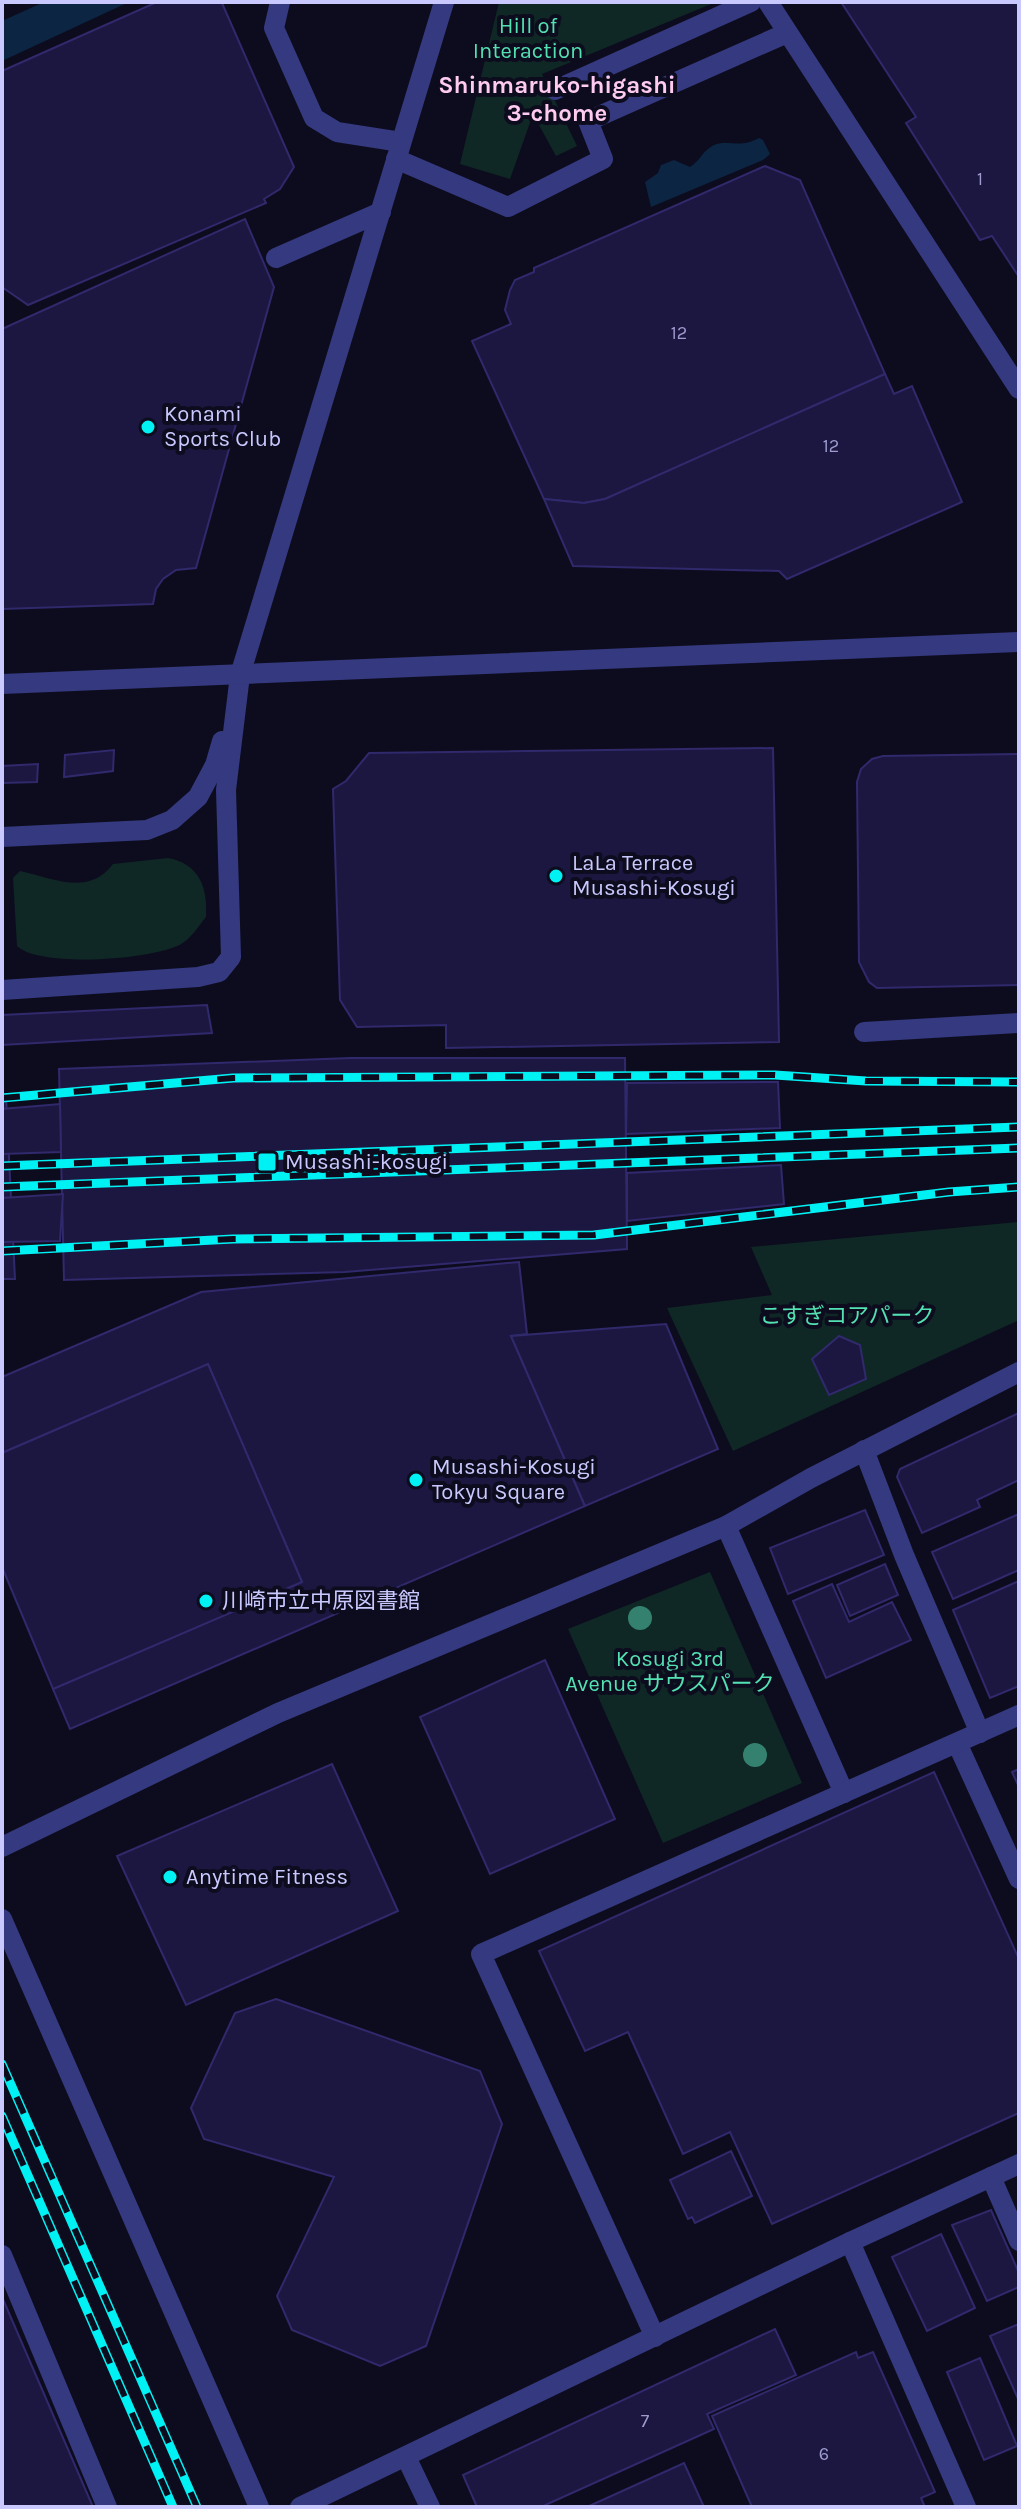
<svg xmlns="http://www.w3.org/2000/svg" width="1021" height="2509" viewBox="0 0 1021 2509" font-family="Karla,'Noto Sans JP',sans-serif">
<style>
.green{fill:#0f2825}
.water{fill:#0b2543}
.building{fill:#1c1740;stroke:#30296c;stroke-width:2}
.lines{fill:none;stroke-linecap:round;stroke-linejoin:round}
.service{stroke:#35397f;stroke-width:20}
.pedestrian{stroke:#35397f;stroke-width:20}
.minor{stroke:#35397f;stroke-width:20}
.tertiary{stroke:#35397f;stroke-width:20}
.rail-casing{stroke:#00f1f4;stroke-width:9}
.rail{stroke:#0d0c1e;stroke-width:6;stroke-dasharray:18;stroke-linecap:butt}
.tree{fill:#34816f}
.poi-dot{fill:#00f1f4;stroke:#0d0c1e;stroke-width:3}
.labels{text-anchor:middle;dominant-baseline:central;stroke-width:8;stroke-linejoin:round;paint-order:stroke}
.number-label{font-size:18px;fill:#9e9ccf}
.park-label{font-size:22px;fill:#53e1b1;stroke:#0d0c1e}
.poi-label{font-size:22px;fill:#cac9ff;stroke:#0d0c1e;text-anchor:start}
.neighbourhood-label{font-size:24px;font-weight:bold;fill:#ffcbf1;stroke:#0d0c1e}
</style>
<rect width="100%" height="100%" fill="#0d0c1e"/>
<g class="green">
<polygon points="499,2 716,2 542,74 577,146 556,156 533,114 510,179 460,164"/>
<path d="M168,858C199,864 208,887 206,917C199,925 191,939 181,944C154,960 39,968 17,946L13,878L20,871C53,878 88,897 113,864Z"/>
<polygon points="1019,1222 1019,1320 733,1451 667,1308 772,1295 751,1247"/>
<polygon points="710,1572 802,1783 663,1843 568,1629"/>
</g>
<g class="water">
<polygon points="44,2 129,2 2,61 2,21"/>
<path d="M759,138L763,140L770,154L763,160L651,207L645,182L658,173L661,165L674,160L690,167C700,161 703,150 714,145C727,139 740,149 759,138Z"/>
</g>
<g class="building">
<polygon points="157,2 222,3 294,167 280,189 264,199 266,203 28,305 2,287 2,71"/>
<polygon points="841,2 1019,2 1019,277 992,236 980,240 906,123 916,117"/>
<polygon points="765,166 800,180 885,374 605,499 584,503 544,499 472,341 511,324 505,310 510,290 515,280 534,272 534,268"/>
<polygon points="245,219 274,287 196,568 176,570 163,579 156,589 153,604 2,609 2,329"/>
<polygon points="885,374 894,394 912,386 962,502 787,579 779,571 573,566 544,499 584,503 605,499"/>
<polygon points="773,748 779,1042 446,1048 446,1025 357,1027 340,1000 333,789 346,781 369,753"/>
<polygon points="114,750 113,771 64,777 65,755"/>
<polygon points="1019,754 1019,985 877,988 869,982 859,962 857,782 861,769 872,759 883,756"/>
<polygon points="38,764 37,782 2,783 2,766"/>
<polygon points="207,1005 212,1033 2,1045 2,1015"/>
<polygon points="350,1058 625,1058 627,1249 345,1272 64,1280 59,1069"/>
<polygon points="778,1082 780,1128 626,1134 627,1083"/>
<polygon points="2,1097 6,1097 15,1279 2,1279"/>
<polygon points="60,1104 61,1152 2,1154 2,1109"/>
<polygon points="781,1165 784,1204 627,1221 627,1173"/>
<polygon points="63,1194 60,1241 2,1242 2,1198"/>
<polygon points="519,1262 527,1334 511,1336 585,1506 70,1729 53,1689 302,1582 208,1364 2,1453 2,1377 201,1292"/>
<polygon points="666,1324 718,1449 585,1506 511,1336"/>
<polygon points="839,1336 860,1345 866,1379 829,1395 812,1359"/>
<polygon points="208,1364 302,1582 53,1689 2,1567 2,1453"/>
<polygon points="1019,1413 1019,1480 977,1500 980,1507 922,1533 897,1477 900,1469"/>
<polygon points="865,1510 884,1555 788,1594 770,1548"/>
<polygon points="1019,1514 1019,1570 953,1599 932,1552"/>
<polygon points="885,1564 898,1595 850,1616 837,1585"/>
<polygon points="1019,1581 1019,1686 990,1698 953,1610"/>
<polygon points="832,1584 849,1622 892,1602 911,1640 826,1678 793,1601"/>
<polygon points="545,1660 615,1819 490,1874 420,1717"/>
<polygon points="332,1764 398,1911 186,2005 117,1856"/>
<polygon points="1019,1769 1019,1787 1012,1772"/>
<polygon points="934,1772 1019,1959 1019,2113 772,2224 730,2132 683,2154 628,2032 585,2051 539,1951"/>
<polygon points="276,1999 480,2071 502,2124 426,2346 380,2366 292,2330 277,2296 334,2177 204,2139 191,2108 235,2013"/>
<polygon points="731,2151 752,2196 695,2223 692,2217 688,2219 670,2180"/>
<polygon points="991,2210 1019,2273 1019,2287 987,2301 952,2225"/>
<polygon points="941,2234 975,2308 927,2331 892,2257"/>
<polygon points="2,2297 93,2507 2,2507"/>
<polygon points="1019,2324 1019,2401 990,2336"/>
<polygon points="775,2329 796,2375 707,2414 714,2429 541,2507 477,2507 463,2475"/>
<polygon points="856,2352 858,2358 873,2352 935,2492 921,2498 925,2507 752,2507 712,2416"/>
<polygon points="980,2358 1017,2446 984,2460 947,2372"/>
<polygon points="684,2463 704,2507 587,2507"/>
</g>
<g class="lines">
<g class="service">
<polyline points="280,2 274,28 314,118 337,132 401,142"/>
<polyline points="555,90 751,2"/>
<polyline points="396,159 508,207 603,159 588,121 787,33"/>
<polyline points="276,258 381,212"/>
<polyline points="864,1032 1019,1023"/>
<polyline points="957,1743 1019,1879"/>
<polyline points="991,2177 1019,2241"/>
<polyline points="406,2457 430,2507"/>
</g>
<polyline class="pedestrian" points="850,2242 966,2507"/>
<g class="minor">
<polyline points="768,2 1019,389"/>
<polyline points="2,837 147,830 172,820 198,797 215,765 222,741"/>
<polyline points="2,990 198,977 219,972 231,957 226,790 240,675"/>
<polyline points="864,1450 904,1555 980,1733"/>
<polyline points="726,1526 844,1793"/>
<polyline points="2,2255 107,2507"/>
<polyline points="655,2337 481,1954 1019,1715"/>
</g>
<g class="tertiary">
<polyline points="240,675 444,2"/>
<polyline points="2,684 1019,642"/>
<polyline points="2,1847 278,1713 726,1526 811,1478 1019,1372"/>
<polyline points="2,1919 259,2507"/>
<polyline points="300,2507 850,2242 1019,2164"/>
</g>
<g class="rail-casing">
<g id="rail">
<polyline points="2,1098 233,1078 775,1075 866,1081 1019,1082"/>
<polyline points="2,1166 1019,1127"/>
<polyline points="2,1187 1019,1148"/>
<polyline points="2,1251 233,1239 594,1235 949,1192 1019,1187"/>
<polyline points="2,2064 197,2507"/>
<polyline points="2,2116 173,2507"/>
</g>
</g>
<use href="#rail" class="rail"/>
</g>
<g class="tree">
<circle cx="640" cy="1618" r="12"/>
<circle cx="755" cy="1755" r="12"/>
</g>
<g class="poi-dot">
<circle cx="148" cy="427" r="8"/>
<circle cx="556" cy="876" r="8"/>
<rect x="257" y="1152" width="20" height="20" rx="4"/>
<circle cx="416" cy="1480" r="8"/>
<circle cx="206" cy="1601" r="8"/>
<circle cx="170" cy="1877" r="8"/>
</g>
<g class="labels">
<g class="number-label">
<text x="980" y="179">1</text>
<text x="679" y="333">12</text>
<text x="831" y="446">12</text>
<text x="645" y="2421">7</text>
<text x="824" y="2454">6</text>
</g>
<g class="park-label">
<text x="528" y="26">Hill of<tspan x="528" dy="25">Interaction</tspan></text>
<text x="847" y="1316">こすぎコアパーク</text>
<text x="670" y="1659">Kosugi 3rd<tspan x="670" dy="25">Avenue サウスパーク</tspan></text>
</g>
<g class="poi-label">
<text x="164" y="414">Konami<tspan x="164" dy="25">Sports Club</tspan></text>
<text x="572" y="863">LaLa Terrace<tspan x="572" dy="25">Musashi-Kosugi</tspan></text>
<text x="285" y="1162">Musashi-kosugi</text>
<text x="432" y="1467">Musashi-Kosugi<tspan x="432" dy="25">Tokyu Square</tspan></text>
<text x="222" y="1601">川崎市立中原図書館</text>
<text x="186" y="1877">Anytime Fitness</text>
</g>
<g class="neighbourhood-label">
<text x="557" y="85">Shinmaruko-higashi<tspan x="557" dy="28">3-chome</tspan></text>
</g>
</g>
<rect width="1021" height="2509" fill="none" stroke="#cac9ff" stroke-width="8"/>
</svg>
